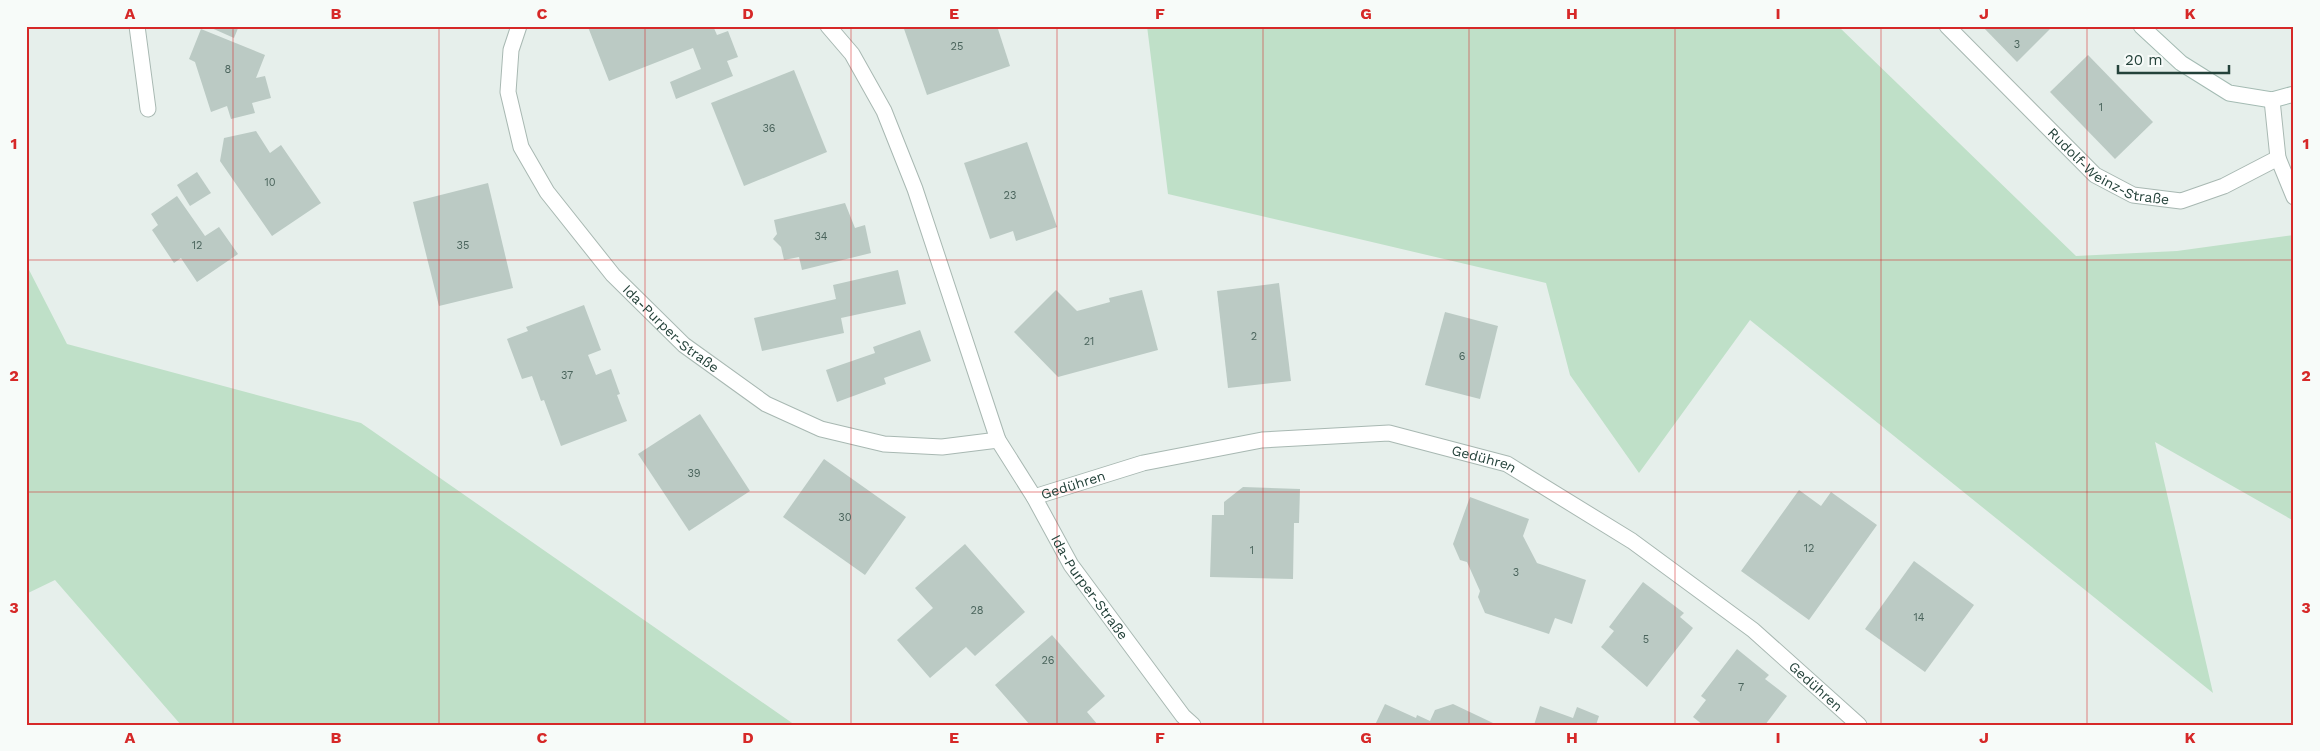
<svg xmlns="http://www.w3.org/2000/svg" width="2320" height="751" viewBox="0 0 2320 751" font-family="'Work Sans',sans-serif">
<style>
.green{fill:#bfe0c8}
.building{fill:#bbcac4}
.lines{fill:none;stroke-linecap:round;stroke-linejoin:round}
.lane-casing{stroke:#a8b8b2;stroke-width:17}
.street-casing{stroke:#a8b8b2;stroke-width:17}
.secondary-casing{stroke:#a4bbb3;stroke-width:17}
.lane{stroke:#fff;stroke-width:15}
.street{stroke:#fff;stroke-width:15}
.secondary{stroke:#fff;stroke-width:15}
.grid{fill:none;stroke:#d62828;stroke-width:1;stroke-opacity:0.55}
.labels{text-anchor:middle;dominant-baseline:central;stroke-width:4.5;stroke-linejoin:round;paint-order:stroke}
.number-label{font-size:11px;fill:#4a645c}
.street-label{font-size:14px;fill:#24423a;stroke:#f7fbf9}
.neatline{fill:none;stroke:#d62828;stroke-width:2}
.grid-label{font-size:16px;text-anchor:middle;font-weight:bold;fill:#d62828}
</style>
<rect width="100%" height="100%" fill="#e6efeb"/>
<g class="green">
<polygon points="1147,26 1838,26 2076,256 2177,251 2294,235 2294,521 2155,442 2213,693 1750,320 1639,473 1570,375 1546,283 1168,194"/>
<polygon points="26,264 67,344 361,423 795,725 181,725 55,580 26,594"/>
</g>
<g class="building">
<polygon points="207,26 239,26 234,38"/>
<polygon points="713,26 717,35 728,31 738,57 727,61 733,76 676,99 670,82 701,69 693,48 609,81 588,27"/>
<polygon points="903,26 997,26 1010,66 927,95"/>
<polygon points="1982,26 2053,26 2017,62"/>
<polygon points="201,29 265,55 256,78 265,76 271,98 252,103 255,113 231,119 227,106 211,112 195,62 189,59"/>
<polygon points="2088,55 2153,122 2115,159 2050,92"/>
<polygon points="794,70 827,152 744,186 711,103"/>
<polygon points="256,131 270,153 281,145 321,203 272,236 220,161 224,138"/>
<polygon points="1027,142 1057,227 1016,241 1013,231 990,239 964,163"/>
<polygon points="197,172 211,193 190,206 177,185"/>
<polygon points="488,183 513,288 439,306 413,202"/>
<polygon points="177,196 205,236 219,227 238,254 197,282 181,258 174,263 152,230 158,225 151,214"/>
<polygon points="845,203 855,228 865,225 871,253 802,270 799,257 784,260 781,247 773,239 777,234 774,220"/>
<polygon points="898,270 906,304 841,318 844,333 762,351 754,318 836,299 833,285"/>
<polygon points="1279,283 1291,381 1228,388 1217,291"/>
<polygon points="1056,290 1077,311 1110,302 1109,298 1142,290 1158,350 1058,377 1014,332"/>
<polygon points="584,305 601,350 588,355 596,375 611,369 620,394 617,395 627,421 561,446 544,400 541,401 532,376 522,379 507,339 528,331 526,327"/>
<polygon points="1445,312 1498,326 1480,399 1425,385"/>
<polygon points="920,330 931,361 884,378 886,384 837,402 826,370 875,353 873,347"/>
<polygon points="700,414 750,491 689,531 638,454"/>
<polygon points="824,459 906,517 865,575 783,517"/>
<polygon points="1243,487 1300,489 1299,523 1294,523 1293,579 1210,577 1212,515 1224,515 1224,502"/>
<polygon points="1799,490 1821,506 1831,492 1877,525 1809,620 1741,571"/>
<polygon points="1470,497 1529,519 1523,536 1537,563 1586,580 1572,624 1555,618 1549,634 1485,613 1478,597 1480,591 1467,562 1460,560 1453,544"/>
<polygon points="965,544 1025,612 975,656 966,647 930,678 897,640 933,608 915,588"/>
<polygon points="1914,561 1974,605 1925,672 1865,629"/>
<polygon points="1643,582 1684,613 1680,617 1693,628 1647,687 1601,647 1614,631 1609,627"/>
<polygon points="1052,635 1105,696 1087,712 1098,725 1030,725 995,685"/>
<polygon points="1737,649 1769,675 1765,679 1787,696 1765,725 1703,725 1693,717 1706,700 1701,696"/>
<polygon points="1385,704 1416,718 1417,715 1430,721 1435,710 1453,704 1493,723 1492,725 1375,725"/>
<polygon points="1540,706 1573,718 1577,707 1599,716 1596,725 1534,725"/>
</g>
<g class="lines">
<g class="lane-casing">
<polyline id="lane" points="2278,158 2294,197"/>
</g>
<g class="street-casing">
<g id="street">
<polyline points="137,26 148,109"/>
<path id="s1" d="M519,26L511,50L508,92L521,147L547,192L613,275L684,345L766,404L821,429L884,444L942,447L998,440"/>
<path id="s2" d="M828,26L852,54L884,111L915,189L998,440L1034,497L1071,565L1183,716L1193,725"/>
<path id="s3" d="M1947,26L2095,175L2133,195L2181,201L2224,186L2278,158L2272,100"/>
<path id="s4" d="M1034,497L1143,463L1262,440L1389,433L1507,464L1632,541L1753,630L1859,725"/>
</g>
</g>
<g class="secondary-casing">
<polyline id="secondary" points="2141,26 2181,63 2229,93 2272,100 2294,94"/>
</g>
<use href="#lane" class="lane"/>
<use href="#street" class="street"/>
<use href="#secondary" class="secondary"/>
</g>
<path class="grid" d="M233,26V725M439,26V725M645,26V725M851,26V725M1057,26V725M1263,26V725M1469,26V725M1675,26V725M1881,26V725M2087,26V725M26,260H2294M26,492H2294"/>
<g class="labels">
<g class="number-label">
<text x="2017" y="44">3</text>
<text x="957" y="46">25</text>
<text x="228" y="69">8</text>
<text x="2101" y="107">1</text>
<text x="769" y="128">36</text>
<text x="270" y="182">10</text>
<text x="1010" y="195">23</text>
<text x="821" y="236">34</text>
<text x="197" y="245">12</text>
<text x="463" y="245">35</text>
<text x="1254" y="336">2</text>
<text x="1089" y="341">21</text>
<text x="1462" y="356">6</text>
<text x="567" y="375">37</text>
<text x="694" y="473">39</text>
<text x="845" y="517">30</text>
<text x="1809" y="548">12</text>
<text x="1252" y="550">1</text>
<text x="1516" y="572">3</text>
<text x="977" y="610">28</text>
<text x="1919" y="617">14</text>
<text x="1646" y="639">5</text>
<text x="1048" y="660">26</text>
<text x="1741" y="687">7</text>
</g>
<g class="street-label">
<text stroke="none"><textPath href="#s3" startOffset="218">Rudolf-Weinz-Straße</textPath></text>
<text stroke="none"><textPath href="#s1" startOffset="361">Ida-Purper-Straße</textPath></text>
<text stroke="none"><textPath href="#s4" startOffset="461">Gedühren</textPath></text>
<text stroke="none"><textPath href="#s4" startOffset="41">Gedühren</textPath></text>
<text stroke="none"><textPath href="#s2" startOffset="624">Ida-Purper-Straße</textPath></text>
<text stroke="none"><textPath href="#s4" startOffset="866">Gedühren</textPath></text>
</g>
</g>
<rect width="2320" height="751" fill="none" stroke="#f7fbf9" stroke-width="55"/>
<path d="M2118 65v8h111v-8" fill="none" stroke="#24423a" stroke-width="2.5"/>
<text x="2125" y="65" font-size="15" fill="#24423a" stroke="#f7fbf9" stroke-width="4" paint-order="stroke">20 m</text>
<rect x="28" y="28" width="2264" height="696" class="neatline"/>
<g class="grid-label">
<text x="130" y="19">A</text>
<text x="336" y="19">B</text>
<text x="542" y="19">C</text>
<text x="748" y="19">D</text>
<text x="954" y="19">E</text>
<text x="1160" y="19">F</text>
<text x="1366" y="19">G</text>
<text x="1572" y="19">H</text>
<text x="1778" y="19">I</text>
<text x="1984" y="19">J</text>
<text x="2190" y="19">K</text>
<text x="14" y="149">1</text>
<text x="2306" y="149">1</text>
<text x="14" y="381">2</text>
<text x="2306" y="381">2</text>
<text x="14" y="613">3</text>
<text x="2306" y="613">3</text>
<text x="130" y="743">A</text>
<text x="336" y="743">B</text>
<text x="542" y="743">C</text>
<text x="748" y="743">D</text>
<text x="954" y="743">E</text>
<text x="1160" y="743">F</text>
<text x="1366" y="743">G</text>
<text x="1572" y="743">H</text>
<text x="1778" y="743">I</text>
<text x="1984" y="743">J</text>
<text x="2190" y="743">K</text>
</g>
</svg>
